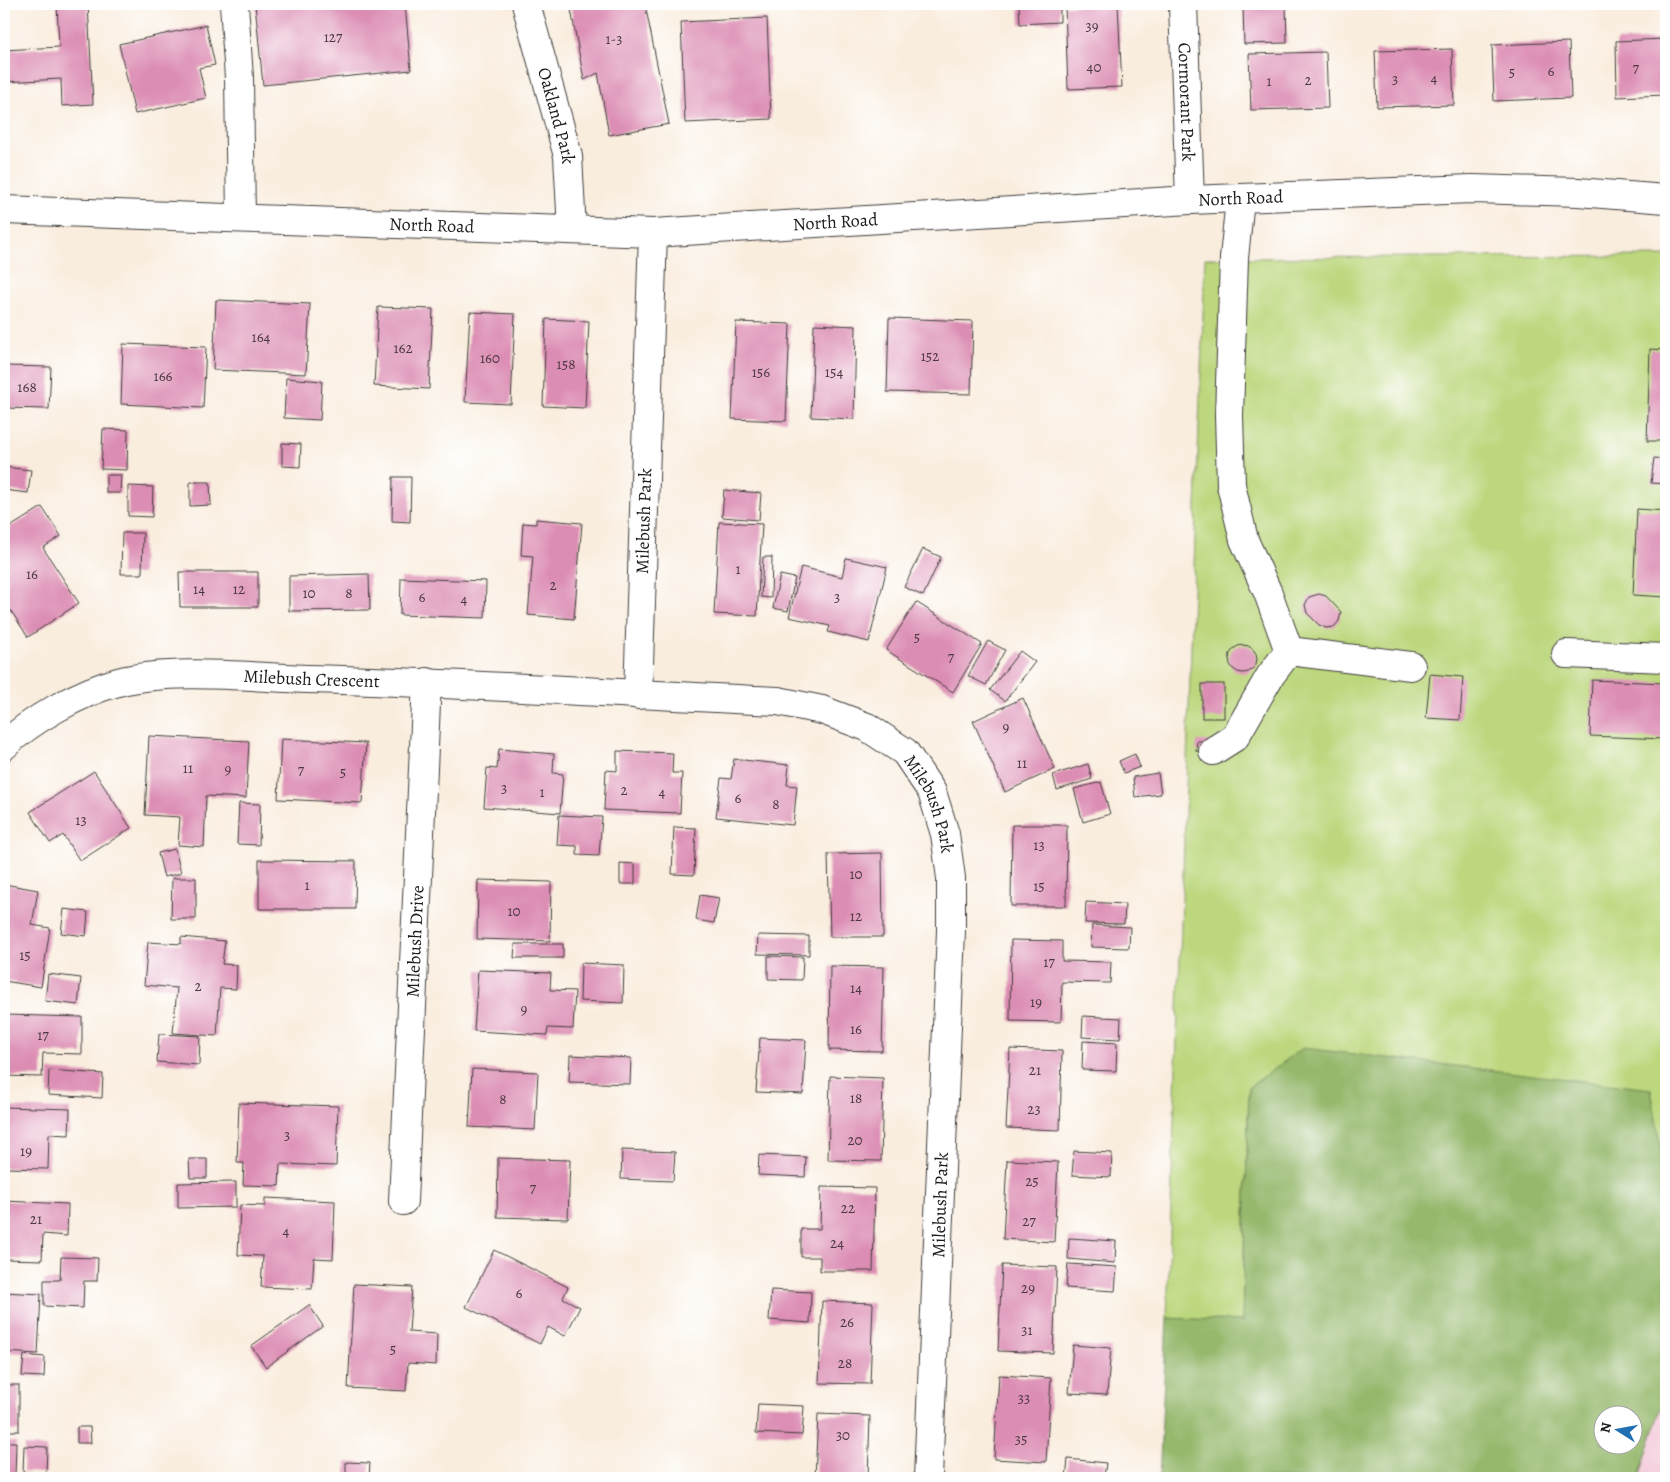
<svg xmlns="http://www.w3.org/2000/svg" width="1670" height="1482" viewBox="0 0 1670 1482" font-family="Alegreya,serif">
<style>
.built{fill:#f4cfdd}
.green{fill:#bcd77d;stroke:#6c7a4c}
.forest{fill:#95b86c;stroke:#586a44;fill-rule:evenodd}
.building{fill:#dc8db3}
.lines{fill:none;stroke-linecap:round;stroke-linejoin:round}
.minor-casing{stroke:#3d3b39;stroke-width:30}
.minor{stroke:#fff;stroke-width:28}
.labels{text-anchor:middle;dominant-baseline:central;stroke-width:4.5;stroke-linejoin:round;paint-order:stroke}
.number-label{font-size:15px;fill:#4c3842}
.street-label{font-size:18px;fill:#1c1c1c;stroke:#fff}
</style>
<rect width="100%" height="100%" fill="#fff"/>
<filter id="ink" filterUnits="userSpaceOnUse"><feTurbulence type="fractalNoise" baseFrequency=".02" numOctaves="2"/><feDisplacementMap in="SourceGraphic" scale="10" xChannelSelector="R" yChannelSelector="G"/><feConvolveMatrix kernelMatrix="1 2 1 2 8 2 1 2 1" color-interpolation-filters="sRGB"/></filter>
<filter id="wash" filterUnits="userSpaceOnUse"><feTurbulence type="fractalNoise" baseFrequency=".0096" numOctaves="4" result="noise"/><feDisplacementMap in="SourceGraphic" scale="20" xChannelSelector="R" yChannelSelector="G"/><feGaussianBlur stdDeviation="1.12" result="paint"/><feColorMatrix in="noise" values="0 0 0 0 0 0 0 0 0 0 0 0 0 0 0 0 0 1.4 0 .05"/><feComposite in="paint" operator="in"/></filter>
<g filter="url(#wash)">
<rect width="100%" height="100%" fill="#f9edde"/>
<polygon class="built" points="1666,1391 1666,1478 1639,1478"/>
<polygon class="green" points="1666,256 1666,1150 1249,1087 1242,1322 1167,1318 1205,258"/>
<path class="forest" d="M1303,1048L1651,1089L1661,1149L1666,1150V1391L1639,1478H1159L1167,1318L1242,1321L1249,1087ZM1602,1414H1632V1444H1602Z"/>
<g id="blocks">
<g class="building">
<polygon points="57,4 88,4 93,104 62,106 61,79 4,82 4,50 59,47"/>
<polygon points="255,4 405,4 411,70 263,85"/>
<polygon points="570,4 645,4 669,124 609,135 598,73 584,80"/>
<polygon points="1019,4 1060,4 1060,22 1020,24"/>
<polygon points="1118,4 1122,87 1068,89 1065,6"/>
<polygon points="1243,4 1286,4 1287,43 1244,44"/>
<polygon points="767,18 771,119 685,123 681,22"/>
<polygon points="206,25 215,65 199,68 206,98 135,114 119,44"/>
<polygon points="1666,39 1666,95 1617,97 1616,41"/>
<polygon points="1569,42 1571,98 1494,101 1492,45"/>
<polygon points="1452,49 1454,105 1377,107 1375,51"/>
<polygon points="1326,52 1328,108 1251,110 1249,54"/>
<polygon points="216,300 310,304 306,374 213,370"/>
<polygon points="378,307 433,309 429,389 374,386"/>
<polygon points="470,312 515,314 511,404 465,402"/>
<polygon points="889,318 973,321 971,394 887,392"/>
<polygon points="546,319 589,321 585,408 543,406"/>
<polygon points="736,322 790,324 786,421 732,419"/>
<polygon points="814,324 856,326 854,419 811,417"/>
<polygon points="123,344 206,347 203,408 121,404"/>
<polygon points="1650,349 1666,350 1666,441 1647,441"/>
<polygon points="4,366 51,367 49,409 4,408"/>
<polygon points="286,378 322,381 320,420 284,418"/>
<polygon points="103,429 128,430 127,470 101,469"/>
<polygon points="282,443 301,444 300,467 282,466"/>
<polygon points="1654,458 1666,459 1666,484 1651,483"/>
<polygon points="4,467 31,470 28,493 4,490"/>
<polygon points="106,475 121,475 120,493 106,493"/>
<polygon points="393,477 411,477 410,522 392,521"/>
<polygon points="190,482 210,482 211,505 190,506"/>
<polygon points="128,486 153,487 152,517 128,516"/>
<polygon points="724,490 761,493 759,520 722,517"/>
<polygon points="42,507 61,536 43,548 79,603 28,637 4,600 4,531"/>
<polygon points="1637,509 1666,511 1666,597 1633,595"/>
<polygon points="536,519 582,523 574,619 528,615 533,556 521,555 523,523 536,524"/>
<polygon points="719,522 762,524 757,616 714,614"/>
<polygon points="122,533 143,533 142,574 121,574"/>
<polygon points="923,549 941,557 923,596 904,587"/>
<polygon points="763,557 772,557 771,598 761,597"/>
<polygon points="846,558 887,567 869,642 828,632 830,626 789,617 801,567 842,577"/>
<polygon points="179,572 258,572 258,607 180,607"/>
<polygon points="369,574 370,610 289,611 289,576"/>
<polygon points="780,575 795,578 788,611 773,608"/>
<polygon points="401,578 486,581 485,618 400,615"/>
<polygon points="1319,594 1326,596 1341,612 1339,621 1334,627 1326,628 1319,625 1307,613 1305,605 1309,597"/>
<polygon points="916,602 982,644 953,692 886,650"/>
<polygon points="988,641 1005,650 986,685 968,676"/>
<circle cx="1243" cy="659" r="14"/>
<polygon points="1020,651 1035,662 1005,701 990,690"/>
<polygon points="1430,674 1463,677 1460,720 1426,718"/>
<polygon points="1592,680 1666,683 1664,739 1590,736"/>
<rect x="1202" y="684" width="22" height="34"/>
<polygon points="1023,698 1055,769 1005,792 973,721"/>
<polygon points="149,736 249,741 246,798 206,796 204,847 178,845 180,817 145,815"/>
<polygon points="281,739 366,743 362,803 278,799"/>
<polygon points="1197,741 1211,741 1210,752 1196,751"/>
<polygon points="499,749 554,754 553,773 563,774 560,813 484,807 487,768 497,769"/>
<polygon points="617,751 673,753 672,773 682,773 680,813 604,810 606,770 617,771"/>
<polygon points="1135,754 1140,767 1124,773 1119,761"/>
<polygon points="734,759 789,765 787,785 797,786 793,825 716,817 721,778 731,779"/>
<polygon points="1088,764 1092,779 1057,790 1053,775"/>
<polygon points="94,771 131,828 80,861 63,835 50,843 30,812"/>
<polygon points="1158,773 1161,794 1135,797 1133,777"/>
<polygon points="1101,782 1110,814 1083,822 1074,789"/>
<polygon points="239,803 260,804 259,845 237,844"/>
<polygon points="559,815 602,817 599,856 577,855 577,846 557,845"/>
<polygon points="1012,825 1067,825 1066,906 1011,906"/>
<polygon points="674,827 696,828 694,875 672,874"/>
<polygon points="175,849 181,873 164,877 158,853"/>
<polygon points="882,853 883,937 830,937 828,854"/>
<polygon points="259,860 356,861 355,909 259,909"/>
<polygon points="620,863 635,864 635,884 620,884"/>
<polygon points="172,878 196,878 196,919 171,919"/>
<polygon points="478,880 551,882 550,941 477,939"/>
<polygon points="4,884 38,890 32,925 50,928 41,987 4,981"/>
<polygon points="700,895 719,898 714,923 696,920"/>
<polygon points="1086,902 1125,904 1124,924 1085,923"/>
<polygon points="64,909 88,912 86,936 61,933"/>
<polygon points="1092,925 1130,927 1129,948 1091,947"/>
<polygon points="758,935 809,936 809,955 757,954"/>
<polygon points="181,937 225,941 222,964 237,965 236,989 220,988 217,1036 173,1033 177,988 144,985 148,942 181,944"/>
<polygon points="1011,940 1062,941 1062,961 1111,962 1110,983 1062,982 1061,1022 1010,1021"/>
<polygon points="515,944 563,944 563,958 514,958"/>
<polygon points="768,956 803,957 802,980 768,979"/>
<polygon points="581,963 624,965 623,1003 580,1001"/>
<polygon points="830,966 884,967 882,1051 829,1050"/>
<polygon points="478,970 551,973 550,990 575,991 573,1029 548,1028 547,1035 474,1031"/>
<polygon points="48,974 81,978 78,1005 45,1001"/>
<polygon points="4,1015 82,1017 82,1054 43,1053 42,1077 4,1076"/>
<polygon points="1083,1016 1121,1018 1120,1039 1082,1037"/>
<polygon points="159,1034 200,1036 199,1065 157,1062"/>
<polygon points="760,1038 806,1040 803,1094 756,1092"/>
<polygon points="1083,1041 1117,1043 1116,1071 1082,1070"/>
<polygon points="1010,1049 1062,1051 1060,1130 1006,1128"/>
<polygon points="570,1055 631,1058 630,1084 569,1082"/>
<polygon points="472,1069 538,1072 535,1130 469,1127"/>
<polygon points="49,1070 103,1074 102,1098 48,1095"/>
<polygon points="830,1076 883,1078 881,1161 828,1160"/>
<polygon points="239,1103 338,1106 336,1166 280,1164 279,1186 243,1185 244,1163 237,1163"/>
<polygon points="4,1107 70,1109 69,1135 49,1134 48,1169 4,1168"/>
<polygon points="622,1150 675,1152 673,1181 621,1179"/>
<polygon points="1074,1151 1112,1153 1111,1177 1072,1175"/>
<polygon points="759,1155 806,1157 805,1177 758,1175"/>
<polygon points="498,1158 570,1160 568,1219 497,1217"/>
<polygon points="189,1159 207,1159 207,1178 190,1178"/>
<polygon points="1007,1160 1058,1162 1054,1242 1003,1239"/>
<polygon points="236,1182 236,1207 178,1208 178,1183"/>
<polygon points="821,1187 875,1188 873,1271 820,1271 820,1257 801,1257 801,1229 820,1229"/>
<polygon points="265,1198 335,1201 333,1259 314,1258 312,1289 261,1287 263,1256 238,1255 240,1205 265,1206"/>
<polygon points="4,1201 68,1204 67,1236 43,1234 42,1260 4,1259"/>
<polygon points="1069,1238 1116,1241 1115,1263 1068,1259"/>
<polygon points="494,1250 568,1287 563,1298 580,1307 565,1336 548,1327 540,1344 466,1307"/>
<polygon points="61,1257 98,1258 97,1281 84,1281 83,1308 44,1306 44,1280 60,1280"/>
<polygon points="1068,1264 1117,1267 1115,1291 1066,1288"/>
<polygon points="1002,1265 1057,1267 1053,1353 998,1351"/>
<polygon points="354,1284 412,1287 409,1332 437,1334 436,1365 408,1363 406,1391 348,1388"/>
<polygon points="771,1290 811,1292 810,1323 769,1320"/>
<polygon points="4,1292 41,1294 38,1354 4,1352"/>
<polygon points="822,1301 873,1303 870,1384 819,1383"/>
<polygon points="309,1305 323,1326 266,1367 251,1346"/>
<polygon points="1073,1345 1111,1348 1107,1395 1069,1393"/>
<polygon points="24,1355 45,1357 44,1377 22,1376"/>
<polygon points="999,1375 1051,1378 1046,1462 994,1459"/>
<rect x="4" y="1385" width="15" height="46"/>
<polygon points="758,1404 804,1406 802,1435 756,1433"/>
<polygon points="818,1414 870,1416 868,1478 815,1478"/>
<polygon points="77,1427 90,1427 91,1443 77,1443"/>
<polygon points="4,1442 16,1442 15,1478 4,1478"/>
<polygon points="24,1446 47,1447 46,1473 23,1472"/>
<polygon points="1068,1459 1106,1463 1104,1478 1066,1478"/>
<polygon points="346,1462 370,1463 369,1478 346,1478"/>
</g>
</g>
</g>
<g filter="url(#ink)">
<use href="#blocks" fill-opacity="0" stroke="#3d3b39" stroke-width="1"/>
<g class="lines">
<g class="minor-casing">
<g id="minor">
<polyline points="234,4 239,78 241,218"/>
<path id="s1" d="M526,4L568,156L572,230"/>
<path id="s2" d="M1183,4L1190,200"/>
<polyline points="1240,199 1234,258 1229,415 1231,485 1244,540 1268,593 1289,651 1411,666"/>
<path id="s3" d="M4,210L653,233L1190,200L1472,189L1578,192L1666,199"/>
<polyline points="1566,654 1666,658"/>
<path id="s4" d="M638,695L653,233"/>
<path id="s5" d="M4,746C30,720 81,692 118,682C174,668 249,677 308,679C465,683 621,694 778,701L822,710L867,727L905,752L932,792L945,834L951,878V931L928,1478"/>
<polyline points="1213,751 1235,737 1270,676 1289,651"/>
<path id="s6" d="M403,1201L427,682"/>
</g>
</g>
<use href="#minor" class="minor"/>
</g>
</g>
<g class="labels">
<g class="number-label">
<text x="1092" y="26">39</text>
<text x="333" y="37">127</text>
<text x="614" y="39">1-3</text>
<text x="1094" y="67">40</text>
<text x="1636" y="68">7</text>
<text x="1551" y="71">6</text>
<text x="1512" y="72">5</text>
<text x="1434" y="78">4</text>
<text x="1395" y="79">3</text>
<text x="1308" y="80">2</text>
<text x="1269" y="81">1</text>
<text x="261" y="337">164</text>
<text x="403" y="348">162</text>
<text x="930" y="356">152</text>
<text x="490" y="358">160</text>
<text x="566" y="364">158</text>
<text x="761" y="372">156</text>
<text x="834" y="372">154</text>
<text x="163" y="376">166</text>
<text x="27" y="387">168</text>
<text x="738" y="569">1</text>
<text x="32" y="574">16</text>
<text x="553" y="585">2</text>
<text x="199" y="589">14</text>
<text x="239" y="589">12</text>
<text x="309" y="593">10</text>
<text x="349" y="593">8</text>
<text x="422" y="597">6</text>
<text x="837" y="597">3</text>
<text x="464" y="599">4</text>
<text x="917" y="637">5</text>
<text x="951" y="657">7</text>
<text x="1006" y="727">9</text>
<text x="1022" y="763">11</text>
<text x="188" y="768">11</text>
<text x="228" y="769">9</text>
<text x="301" y="770">7</text>
<text x="343" y="772">5</text>
<text x="504" y="788">3</text>
<text x="624" y="790">2</text>
<text x="542" y="792">1</text>
<text x="662" y="792">4</text>
<text x="738" y="798">6</text>
<text x="776" y="804">8</text>
<text x="81" y="820">13</text>
<text x="1039" y="845">13</text>
<text x="856" y="874">10</text>
<text x="307" y="885">1</text>
<text x="1039" y="886">15</text>
<text x="514" y="911">10</text>
<text x="856" y="916">12</text>
<text x="25" y="955">15</text>
<text x="1049" y="962">17</text>
<text x="198" y="986">2</text>
<text x="856" y="988">14</text>
<text x="1036" y="1002">19</text>
<text x="524" y="1009">9</text>
<text x="856" y="1029">16</text>
<text x="43" y="1035">17</text>
<text x="1035" y="1070">21</text>
<text x="856" y="1098">18</text>
<text x="503" y="1099">8</text>
<text x="1034" y="1109">23</text>
<text x="287" y="1135">3</text>
<text x="855" y="1140">20</text>
<text x="26" y="1151">19</text>
<text x="1032" y="1181">25</text>
<text x="533" y="1188">7</text>
<text x="848" y="1208">22</text>
<text x="36" y="1219">21</text>
<text x="1029" y="1221">27</text>
<text x="286" y="1231">4</text>
<text x="837" y="1243">24</text>
<text x="1028" y="1288">29</text>
<text x="519" y="1293">6</text>
<text x="847" y="1322">26</text>
<text x="1027" y="1330">31</text>
<text x="393" y="1349">5</text>
<text x="845" y="1363">28</text>
<text x="1024" y="1398">33</text>
<text x="843" y="1435">30</text>
<text x="1021" y="1439">35</text>
</g>
<g class="street-label">
<text stroke="none"><textPath href="#s2" startOffset="98">Cormorant Park</textPath></text>
<text stroke="none"><textPath href="#s1" startOffset="116">Oakland Park</textPath></text>
<text stroke="none"><textPath href="#s3" startOffset="1238">North Road</textPath></text>
<text stroke="none"><textPath href="#s3" startOffset="832">North Road</textPath></text>
<text stroke="none"><textPath href="#s3" startOffset="428">North Road</textPath></text>
<text stroke="none"><textPath href="#s4" startOffset="174">Milebush Park</textPath></text>
<text stroke="none"><textPath href="#s5" startOffset="326">Milebush Crescent</textPath></text>
<text stroke="none"><textPath href="#s5" startOffset="990">Milebush Park</textPath></text>
<text stroke="none"><textPath href="#s6" startOffset="260">Milebush Drive</textPath></text>
<text transform="translate(940 1205) rotate(-88)">Milebush Park</text>
</g>
</g>
<rect width="1670" height="1482" fill="none" stroke="#fff" stroke-width="20"/>
<g transform="translate(1618 1430) rotate(281)"><circle r="24" fill="#ffffff" stroke="#a4a4a4"/>
<path d="M0-4L9 19L0 12L-9 19Z" fill="#1f6fb2"/>
<text y="-8" font-size="14" font-weight="bold" text-anchor="middle" fill="#1c1c1c">N</text>
</g>
</svg>
